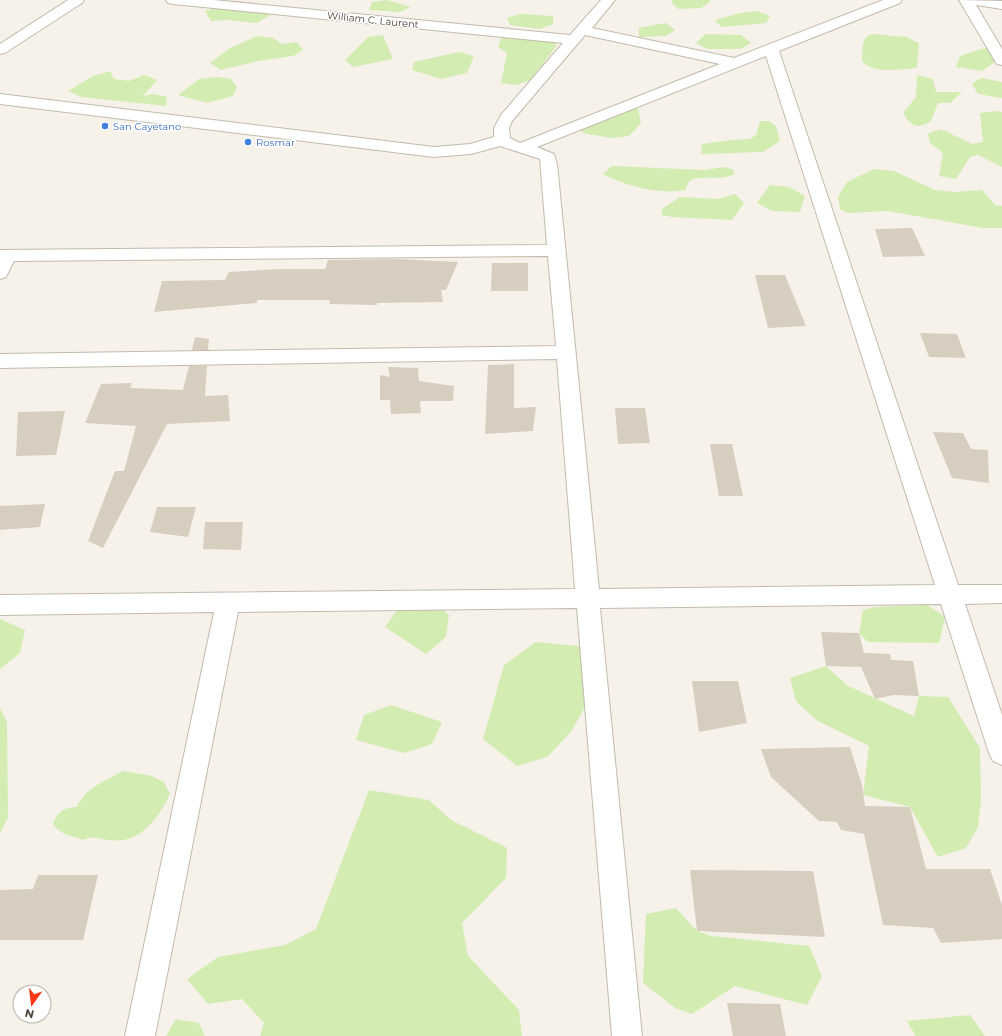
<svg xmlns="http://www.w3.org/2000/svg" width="1002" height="1036" viewBox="0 0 1002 1036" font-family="Montserrat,sans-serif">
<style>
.green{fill:#d2ecb1}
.building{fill:#d8cebf}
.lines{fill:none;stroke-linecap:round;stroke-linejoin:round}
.minor-casing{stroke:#c2baac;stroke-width:2}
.minor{fill:#fff;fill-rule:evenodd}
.shop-dot{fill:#3f7fe0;stroke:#fff;stroke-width:1.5}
.labels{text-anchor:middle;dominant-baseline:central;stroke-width:3;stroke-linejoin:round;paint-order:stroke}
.far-street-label{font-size:10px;fill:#4b4337;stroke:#fff}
.far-shop-label{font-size:10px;fill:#366cbe;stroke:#fff;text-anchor:start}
</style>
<rect width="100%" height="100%" fill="#f6f2ea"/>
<g class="green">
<polygon points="387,0 411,7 399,12 369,10 372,2"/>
<polygon points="673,0 710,0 710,2 701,8 678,9 671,2"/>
<polygon points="219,7 277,11 257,23 227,20 211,21 205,11"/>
<polygon points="756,11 770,16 766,23 721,27 715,20 740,13"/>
<polygon points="520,14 553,16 553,24 539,29 510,25 507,18"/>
<polygon points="666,23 675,30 666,36 639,37 639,28"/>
<polygon points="706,34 741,35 751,43 740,49 708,49 696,43"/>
<path d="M873,34L906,37L919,43L917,68C901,69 874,75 862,61L863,44L867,36Z"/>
<polygon points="383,35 393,59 353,67 345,60 368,37"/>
<polygon points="515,35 548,36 557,45 531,80 516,85 501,83 507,53 498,47 501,39"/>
<polygon points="257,36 273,38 282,44 297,42 303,50 293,56 258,61 221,70 210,63 230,48"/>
<polygon points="991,46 1002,47 1002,62 995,62 982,71 956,67 960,56"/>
<polygon points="459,52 474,56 467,73 441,79 412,70 414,62"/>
<polygon points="110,71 114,79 129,81 144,75 157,80 143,96 152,94 167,97 166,106 81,97 68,91 93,76"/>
<path d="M917,75L933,79L936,92H962L950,103H938L931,121C917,130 911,126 903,113L916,97Z"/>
<polygon points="217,77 231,79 237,87 233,96 207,103 178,95 199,79"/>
<polygon points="981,78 1002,82 1002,98 978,94 972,84"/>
<polygon points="638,108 641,123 629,136 611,138 583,133 580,128 611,111"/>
<polygon points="999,111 1002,112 1002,167 978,155 970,157 956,179 939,176 943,153 930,143 928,134 941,129 972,144 983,142 980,113"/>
<polygon points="760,121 769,121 776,126 780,141 763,152 701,154 702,144 732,140 750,139 756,135"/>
<path d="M612,166L706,170L723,167L732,169L735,174C718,181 706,175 690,180L685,190C659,195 626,186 603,174Z"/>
<polygon points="874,169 894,171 935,190 954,192 982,190 995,205 1002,206 1002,228 983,228 888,211 848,213 840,209 838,197 847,182"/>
<polygon points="770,185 789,187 805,196 800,212 772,211 757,203"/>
<polygon points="735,194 744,203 732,220 672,217 662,215 662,209 680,197 718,199"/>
<polygon points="405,599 430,599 449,615 446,637 426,654 385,627"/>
<polygon points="927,605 945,617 939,643 868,642 859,633 863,610 875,607"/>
<polygon points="0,619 25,630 20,653 0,669"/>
<polygon points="536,642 578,646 597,663 596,687 571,732 547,757 517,766 483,739 504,665"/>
<polygon points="826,666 848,686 914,716 919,696 948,697 980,748 981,800 978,827 966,848 938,857 910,807 863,795 869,746 816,720 796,701 790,678"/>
<polygon points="391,705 442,722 432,744 404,753 356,740 364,715"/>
<polygon points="0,708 7,722 8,817 0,834"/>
<path d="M123,771L152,776L164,782L170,794C159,818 139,845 110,840C98,839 94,835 83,840C72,836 60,835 53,824C57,812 64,807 77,807C85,788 105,781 123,771Z"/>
<polygon points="369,790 429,800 451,820 507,848 506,878 462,923 468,956 519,1010 522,1036 260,1036 264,1023 242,999 208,1004 187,979 218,957 285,945 316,929"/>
<polygon points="676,908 697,931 712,936 809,946 822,976 807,1005 735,986 692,1014 675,1008 643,983 646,914"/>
<polygon points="970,1015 985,1036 916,1036 907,1021"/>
<polygon points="176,1019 199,1023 205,1036 166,1036"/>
</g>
<g class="building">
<polygon points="912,228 925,256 883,257 875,229"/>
<polygon points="397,259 458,262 446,290 441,290 443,302 377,303 377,305 329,304 330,300 257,300 257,303 154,312 162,281 225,280 229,272 279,269 325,269 328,260"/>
<polygon points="492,263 528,263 528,291 491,291"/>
<polygon points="755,275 785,275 806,326 768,328"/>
<polygon points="920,333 957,334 966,358 929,357"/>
<polygon points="195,337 209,339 208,350 192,350"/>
<polygon points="514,364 514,408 536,407 533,431 485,434 488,365"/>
<polygon points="189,366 207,366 205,396 228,395 230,421 167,424 103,548 88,541 115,471 124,471 136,426 85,423 101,384 132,383 130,388 183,390"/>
<polygon points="388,367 418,368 419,381 454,386 453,401 420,401 421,413 391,414 390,400 380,400 380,375 390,377"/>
<polygon points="615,408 645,408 650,443 618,444"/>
<polygon points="65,411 56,455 16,456 18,412"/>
<polygon points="933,432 963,433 971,449 988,450 989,483 952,478"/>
<polygon points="710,444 732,444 743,496 719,496"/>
<polygon points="45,504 40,527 0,530 0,506"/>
<polygon points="157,507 196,507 188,537 150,532"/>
<polygon points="205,522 243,522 241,550 203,549"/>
<polygon points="821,632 859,633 864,653 890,654 891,660 913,661 919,696 894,695 875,699 861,667 826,666"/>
<polygon points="692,681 738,681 747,723 699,732"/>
<polygon points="850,747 862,785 865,806 910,807 926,869 990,869 1002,905 1002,939 941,943 933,928 883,925 864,834 841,830 837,822 819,821 771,777 761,749"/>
<polygon points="690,870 813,871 825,937 697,931"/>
<polygon points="38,875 98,875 83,940 0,940 0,890 33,889"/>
<polygon points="727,1003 780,1004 786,1036 733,1036"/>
</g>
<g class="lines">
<g class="minor-casing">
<g id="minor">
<polygon points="68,0 84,0 82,3 5,53 0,54 0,44"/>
<path d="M166,0H214L570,35L601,0H615L592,28L734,58L883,0H902L900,3L779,51L958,585H1002V603L965,604L1002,715V765L993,761L989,753L941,604L600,608L642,1036H612L577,608L238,612L155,1036H125L214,612L0,615V595L575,589L557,359L0,368V354L556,346L548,256L14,261L6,277L0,279V250L547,245L540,159L500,146L471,154L434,157L0,104V94L434,147L470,144L494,137V128L501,115L563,43L173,4L168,3ZM585,35L720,64L520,143L510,138L509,128L512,121ZM766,56L935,585L599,589L557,164L554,154L537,147Z"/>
<polygon points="959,0 1002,1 1002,9 976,5 1002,49 1002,65 997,64 995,61"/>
</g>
</g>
<use href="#minor" class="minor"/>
</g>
<g class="shop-dot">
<circle cx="105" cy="126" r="4"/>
<circle cx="248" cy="142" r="4"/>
</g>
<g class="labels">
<g class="far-street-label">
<text transform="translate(373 20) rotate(6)">William C. Laurent</text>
</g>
<g class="far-shop-label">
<text x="113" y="126">San Cayetano</text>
<text x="256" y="142">Rosmar</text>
</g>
</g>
<g transform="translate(32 1004) rotate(194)"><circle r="19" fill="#ffffff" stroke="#b7b4af"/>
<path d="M0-3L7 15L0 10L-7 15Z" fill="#ff3818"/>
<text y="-6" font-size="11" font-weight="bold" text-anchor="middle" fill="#4b4337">N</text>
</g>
</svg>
